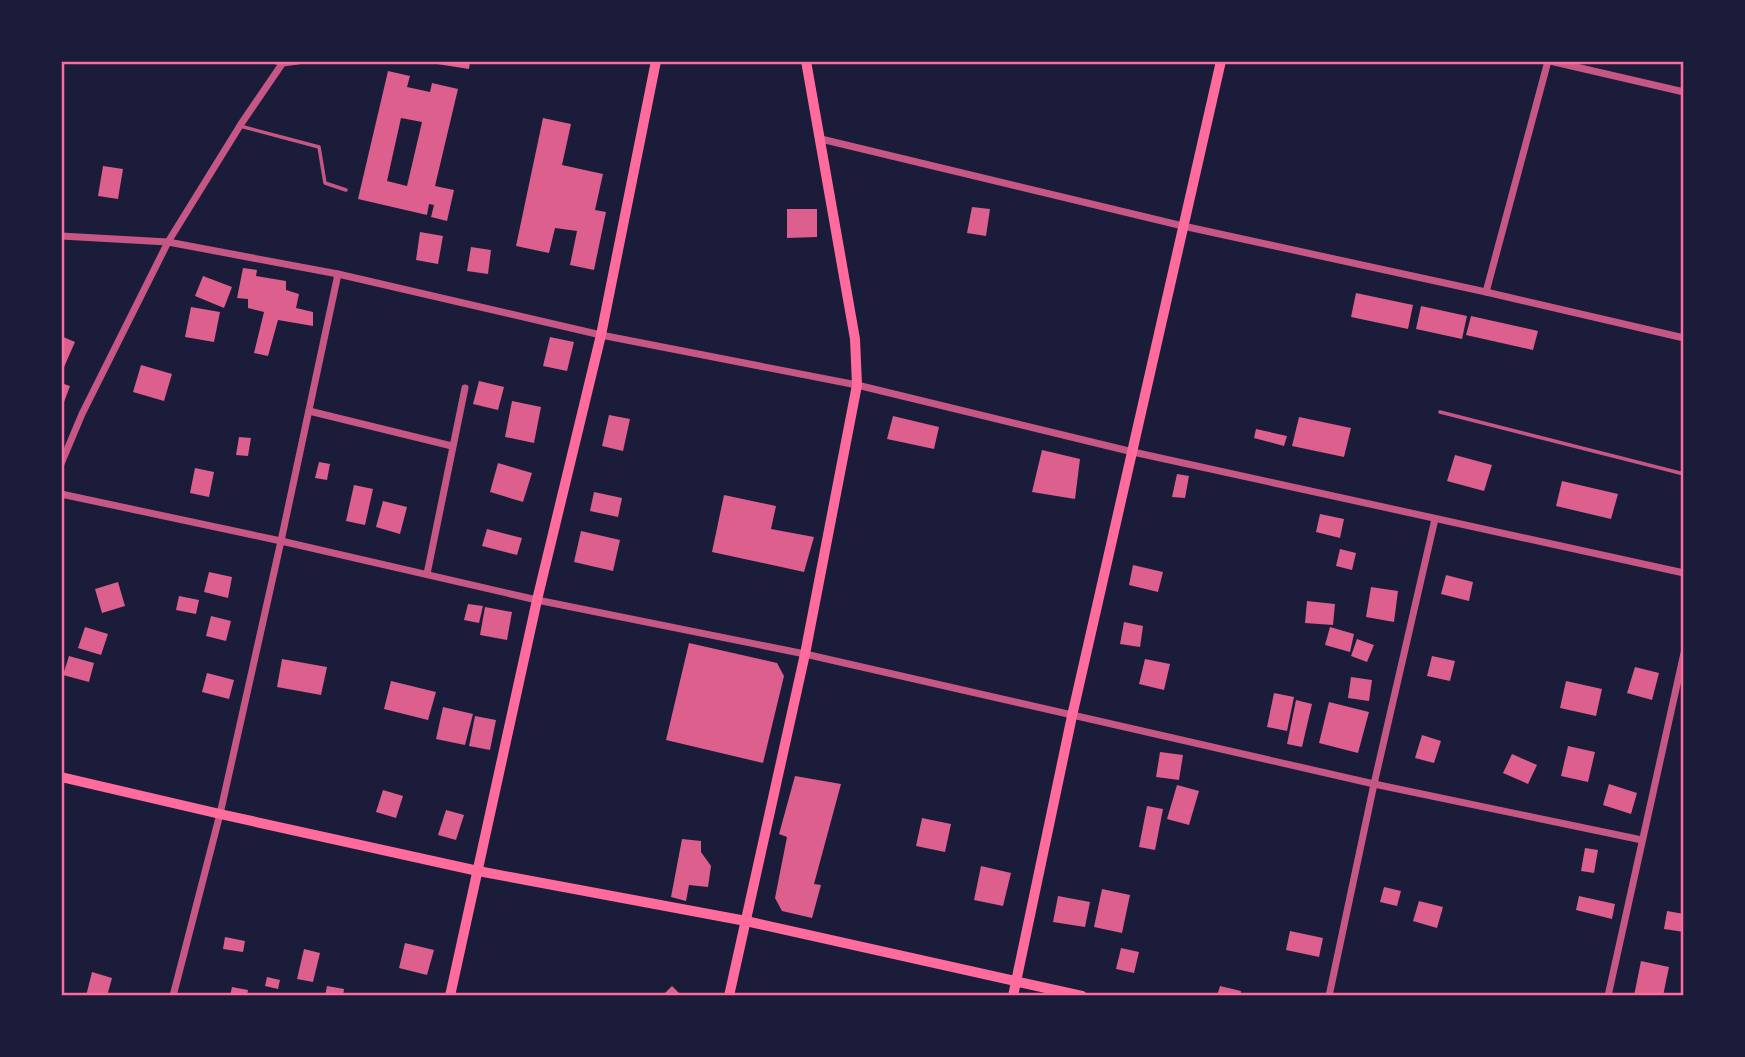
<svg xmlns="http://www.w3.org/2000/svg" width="1745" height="1057" viewBox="0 0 1745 1057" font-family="Georgia,serif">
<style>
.building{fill:#dd5f8e;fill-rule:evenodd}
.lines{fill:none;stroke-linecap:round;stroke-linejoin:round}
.service{stroke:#c65784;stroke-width:3.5}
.minor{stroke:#c65784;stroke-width:7}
.secondary{stroke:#ff6b9d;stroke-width:10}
.neatline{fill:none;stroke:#ff6b9d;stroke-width:2.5}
</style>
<rect width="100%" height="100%" fill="#1b1b3a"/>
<g class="building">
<polygon points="438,61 470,61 469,69 437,64"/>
<path d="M388,71L410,76L407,87L430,92L432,83L458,89L435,186L454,190L447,221L431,217L434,205L429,204L427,215L358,199ZM401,118L422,122L407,186L387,181Z"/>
<polygon points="543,118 571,124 562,165 603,174 595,210 606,212 594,270 570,265 577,231 555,228 549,253 516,246"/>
<polygon points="103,166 123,169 118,199 98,196"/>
<polygon points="972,207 990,209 986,236 967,233"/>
<polygon points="787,209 817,209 817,237 787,238"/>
<polygon points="420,232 443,236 438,264 416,260"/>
<polygon points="471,247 491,250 488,274 467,271"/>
<polygon points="243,268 257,270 256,276 286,281 286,290 299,294 296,308 313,312 313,326 278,320 268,356 254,353 264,312 248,308 248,299 237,298"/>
<polygon points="203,276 232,287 224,308 195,296"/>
<polygon points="1356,293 1413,305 1408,329 1351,317"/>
<polygon points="1421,306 1467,316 1462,339 1416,329"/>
<polygon points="191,307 220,312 214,342 185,337"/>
<polygon points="1471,316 1538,331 1533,350 1466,335"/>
<polygon points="61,336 75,342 61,374"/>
<polygon points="550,337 574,342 567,371 543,366"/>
<polygon points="141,365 172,374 164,401 133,392"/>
<polygon points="479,381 504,387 498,410 473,404"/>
<polygon points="61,383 70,386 61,410"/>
<polygon points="512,401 541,407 534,443 505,437"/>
<polygon points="609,415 630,419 623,451 602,446"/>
<polygon points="893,416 939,427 934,449 887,439"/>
<polygon points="1299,417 1351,428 1344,457 1292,446"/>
<polygon points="1256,429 1287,436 1284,446 1254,438"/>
<polygon points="239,437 251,438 248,456 236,455"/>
<polygon points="1042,450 1080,459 1075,499 1032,492"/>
<polygon points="1455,455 1492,465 1484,491 1447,481"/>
<polygon points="319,462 330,464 327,480 315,478"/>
<polygon points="498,463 532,473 523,502 490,492"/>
<polygon points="195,468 214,472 209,497 190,493"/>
<polygon points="1177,474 1189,476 1185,498 1172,497"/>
<polygon points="1562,481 1618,494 1611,519 1556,506"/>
<polygon points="354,485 373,489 365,525 346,521"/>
<polygon points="594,492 622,498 618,517 590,511"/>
<polygon points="724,495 776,506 771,529 814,537 804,572 712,552"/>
<polygon points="383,501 407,507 400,534 376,527"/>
<polygon points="1320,514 1344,519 1340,538 1316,532"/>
<polygon points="487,529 522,538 517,555 482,546"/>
<polygon points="581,531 620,540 613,571 574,562"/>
<polygon points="1340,549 1356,553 1352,570 1336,566"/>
<polygon points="1133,565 1163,572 1158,592 1129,585"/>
<polygon points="209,572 232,577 228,598 204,592"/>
<polygon points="1446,575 1473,582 1469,601 1441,594"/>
<polygon points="118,582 125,606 102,613 95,589"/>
<polygon points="1371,587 1398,591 1394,622 1366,617"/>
<polygon points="179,596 199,600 196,614 176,610"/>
<polygon points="1307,601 1335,604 1333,625 1305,623"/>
<polygon points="468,604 483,606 479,623 464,620"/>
<polygon points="485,607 512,612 507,640 480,635"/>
<polygon points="211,616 231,621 226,641 206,636"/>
<polygon points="1124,622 1143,626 1140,647 1120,644"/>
<polygon points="85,627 108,634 101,655 78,648"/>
<polygon points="1330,627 1354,634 1350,652 1325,645"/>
<polygon points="1357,639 1374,645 1367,662 1351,656"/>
<polygon points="689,643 777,663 784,676 763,763 666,740"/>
<polygon points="69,656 94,663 89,682 63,675"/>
<polygon points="1432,656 1455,661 1450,681 1427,676"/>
<polygon points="282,659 327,667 321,695 277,687"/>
<polygon points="1145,659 1170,664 1164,690 1139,684"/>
<polygon points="1635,667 1659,673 1652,700 1627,693"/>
<polygon points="207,673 234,680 229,699 202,692"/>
<polygon points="1351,677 1372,680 1369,701 1348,698"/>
<polygon points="391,681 436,692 428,720 384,709"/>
<polygon points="1566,681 1602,689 1596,716 1560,708"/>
<polygon points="1274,693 1294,697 1287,731 1267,727"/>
<polygon points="1296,700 1312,704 1302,747 1287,744"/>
<polygon points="1329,702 1369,712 1358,753 1319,743"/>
<polygon points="443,707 473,714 465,745 436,739"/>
<polygon points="475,716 496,720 490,750 469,746"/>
<polygon points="1422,735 1441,741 1434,763 1415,758"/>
<polygon points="1568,746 1595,752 1588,782 1561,776"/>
<polygon points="1160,752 1183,755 1179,780 1156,777"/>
<polygon points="1512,754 1537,765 1528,784 1503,773"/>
<polygon points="795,776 841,784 814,884 821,885 812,918 782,911 775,898 787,837 779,834"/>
<polygon points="1609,784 1637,793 1631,814 1603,805"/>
<polygon points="1177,785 1199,791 1189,825 1167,819"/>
<polygon points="383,790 403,796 396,818 376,812"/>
<polygon points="1147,806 1163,809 1155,850 1139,847"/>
<polygon points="446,810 464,815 456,840 438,835"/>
<polygon points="922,818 951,824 945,852 916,846"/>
<polygon points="682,839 701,841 701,852 711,866 708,887 689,885 686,901 671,897"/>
<polygon points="1585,848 1598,850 1594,873 1581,871"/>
<polygon points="981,866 1011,873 1003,906 974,900"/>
<polygon points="1384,887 1401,891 1397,906 1380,902"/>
<polygon points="1102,889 1130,895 1122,933 1094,927"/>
<polygon points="1058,896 1090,902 1085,927 1053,922"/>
<polygon points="1579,896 1615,904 1612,919 1576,910"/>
<polygon points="1419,901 1443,907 1437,928 1413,921"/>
<polygon points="1667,911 1684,914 1684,932 1664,929"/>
<polygon points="1290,931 1323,938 1319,957 1286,950"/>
<polygon points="225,937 245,941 243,952 223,949"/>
<polygon points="405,943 434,950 427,975 399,968"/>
<polygon points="1121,948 1139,952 1134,973 1116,969"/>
<polygon points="304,949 320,953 313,982 297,979"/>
<polygon points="1641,961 1669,967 1663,996 1634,996"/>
<polygon points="92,972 112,978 107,996 86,996"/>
<polygon points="267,977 280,980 278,989 265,986"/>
<polygon points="327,986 344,989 343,996 325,996"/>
<polygon points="672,986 682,996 662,996"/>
<polygon points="1220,986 1241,991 1240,996 1217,996"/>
<polygon points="232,987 248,990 247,996 230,996"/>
</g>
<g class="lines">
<g class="service">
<polyline points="240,126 319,147 325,183 346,190"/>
<polyline points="1440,412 1684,474"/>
</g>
<g class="minor">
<polyline points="276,61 283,63 298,61"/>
<polyline points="1550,61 1684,92"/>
<polyline points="821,139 1183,226 1486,292 1684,338"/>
<polyline points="61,236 168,242 338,274 601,335 857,385 1133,452 1684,573"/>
<polyline points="1486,292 1548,61"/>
<polyline points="309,411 452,446"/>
<polyline points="61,464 82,414 168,242 241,124 284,61"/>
<polyline points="61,494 281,541 537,600 805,654 1374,784 1642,840"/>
<polyline points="427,574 465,388"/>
<polyline points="173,996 220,814 281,541 338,274"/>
<polyline points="1329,996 1374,784 1435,519"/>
<polyline points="1608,996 1684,653"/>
</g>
<g class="secondary">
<polyline points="61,777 220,814 478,871 746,921 1082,996"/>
<polyline points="450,996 537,600 601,335 656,61"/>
<polyline points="729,996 805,654 857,385 855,339 806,61"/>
<polyline points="1013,996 1072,716 1221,61"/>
</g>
</g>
<rect width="1745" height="1057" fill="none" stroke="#1b1b3a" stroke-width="126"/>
<rect x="63" y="63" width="1619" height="931" class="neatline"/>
</svg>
